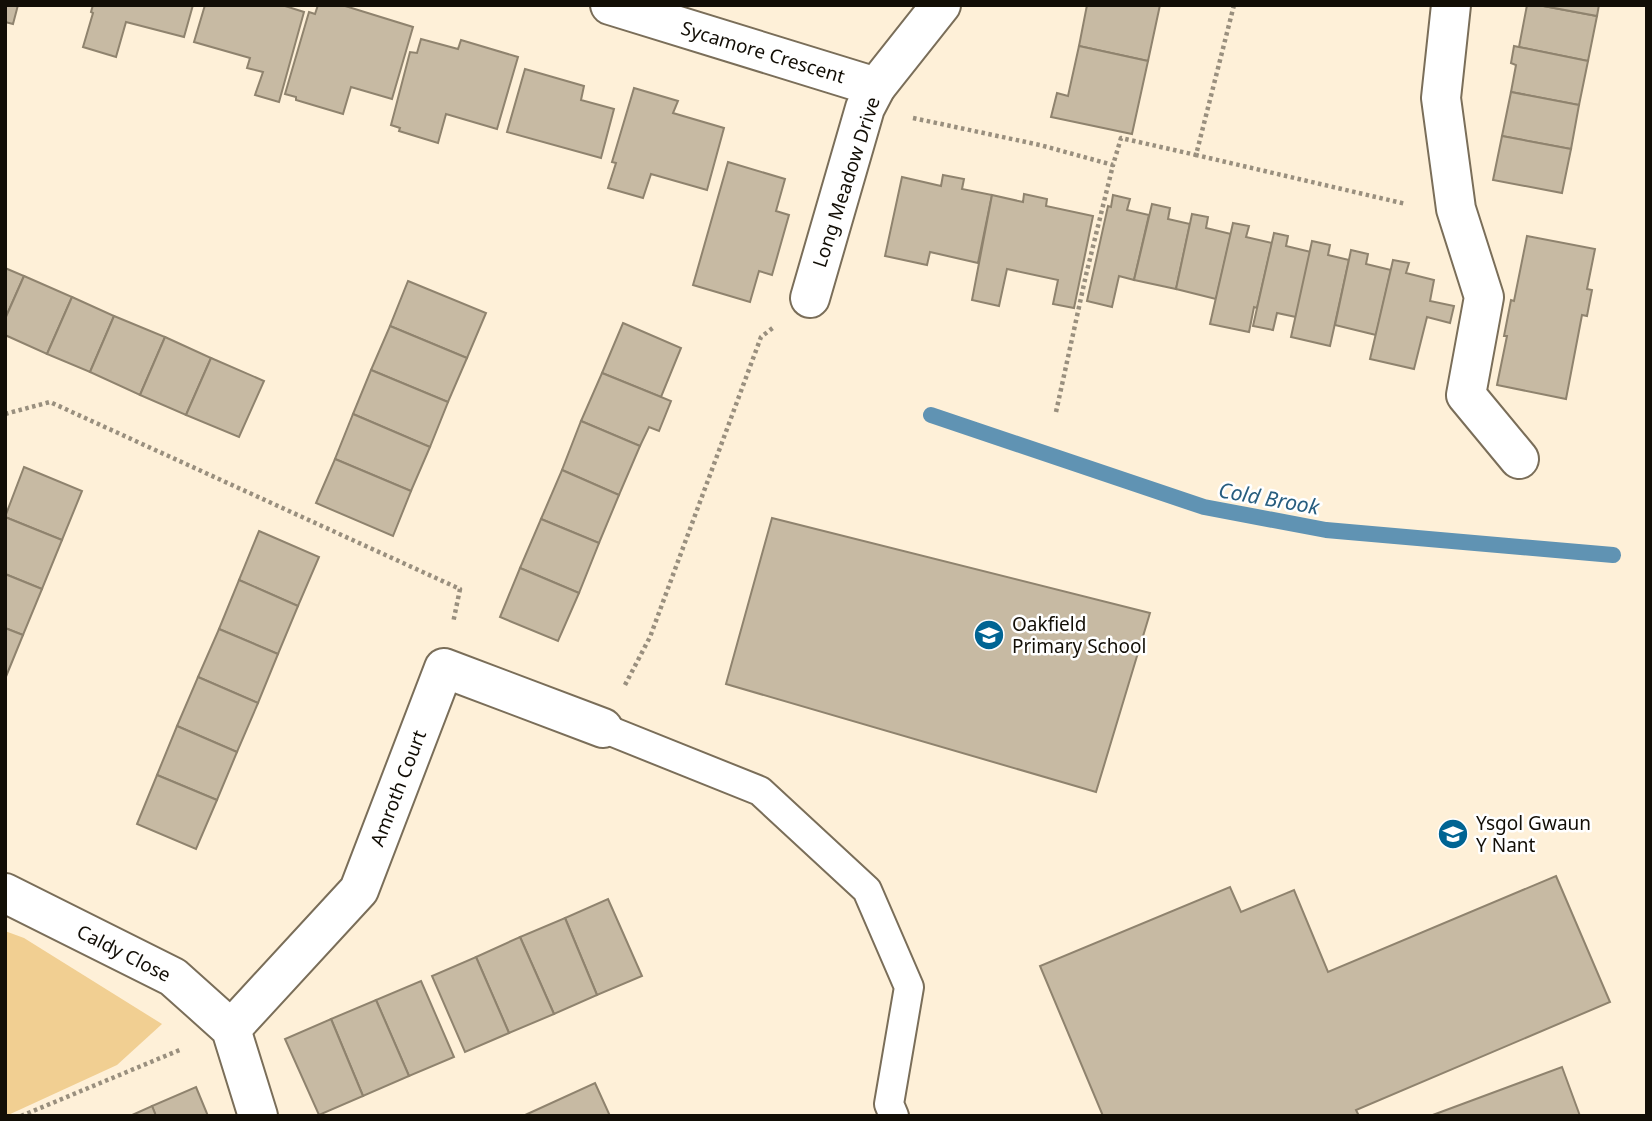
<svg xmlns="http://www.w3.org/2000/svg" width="1652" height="1121" viewBox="0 0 1652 1121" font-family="'Noto Sans',sans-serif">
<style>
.green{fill:#f1cf92}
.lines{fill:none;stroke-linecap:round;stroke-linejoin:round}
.stream{stroke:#6093b3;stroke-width:16}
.building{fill:#c7baa3;stroke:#8f836e;stroke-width:2}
.lane-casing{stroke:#7a6e59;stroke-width:32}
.street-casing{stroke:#7a6e59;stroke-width:42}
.path{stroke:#998f7e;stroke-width:4.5;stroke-dasharray:3.5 3.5;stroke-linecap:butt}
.lane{stroke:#fff;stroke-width:28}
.street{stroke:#fff;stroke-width:38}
.labels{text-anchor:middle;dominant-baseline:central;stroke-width:5;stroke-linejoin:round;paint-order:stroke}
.street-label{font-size:19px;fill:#120e06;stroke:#fff}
.poi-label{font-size:19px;fill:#120e06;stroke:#fff;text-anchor:start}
.water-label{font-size:21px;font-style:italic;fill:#275d7f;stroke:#fff}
</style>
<rect width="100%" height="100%" fill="#fef0d8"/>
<polygon class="green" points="5,931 24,938 162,1024 117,1065 6,1116"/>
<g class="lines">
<polyline class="stream" points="931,415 1204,507 1326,530 1613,555"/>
</g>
<g class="building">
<polygon points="5,5 18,5 13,24 5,22"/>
<polygon points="93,5 193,5 184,37 126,22 116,57 83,47 93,13 91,12"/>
<polygon points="205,5 282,5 304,12 279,102 255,95 263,72 247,68 250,58 194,42"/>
<polygon points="318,5 342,5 413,27 392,99 351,87 343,114 296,100 296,97 285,94 309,12 315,14"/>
<polygon points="1087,5 1160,5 1148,61 1079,46"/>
<polygon points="1527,5 1538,5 1597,16 1588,61 1519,47"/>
<polygon points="1538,5 1599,5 1597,16"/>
<polygon points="421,39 458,49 461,40 518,57 497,129 446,114 438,143 399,131 400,128 391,125 410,52 417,53"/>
<polygon points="1079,46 1148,61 1132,134 1051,117 1057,93 1068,96"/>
<polygon points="1514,46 1588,61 1579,105 1511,92 1516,65 1511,63"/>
<polygon points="525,69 584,86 581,100 614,109 601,158 507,132"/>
<polygon points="634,88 678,101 673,113 724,128 707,190 651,174 643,198 608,188 616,163 612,162"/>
<polygon points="1511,92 1579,105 1571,149 1502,136"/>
<polygon points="1502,136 1571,149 1562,193 1493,180"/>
<polygon points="728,162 785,179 776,211 789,215 772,275 759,271 750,302 693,285"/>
<polygon points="943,175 964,179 962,189 992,195 978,263 930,252 927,265 885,256 902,177 941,186"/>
<polygon points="1024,194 1047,199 1046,206 1093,216 1074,308 1053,304 1058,280 1007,269 999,306 972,300 992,195 1023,202"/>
<polygon points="1113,195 1130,199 1127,210 1149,215 1134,280 1119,276 1112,307 1087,301 1108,206 1111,207"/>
<polygon points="1152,204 1170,208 1168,219 1190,224 1176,289 1134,280"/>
<polygon points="1192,214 1208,217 1206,228 1231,234 1216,299 1176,289"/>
<polygon points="1233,223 1249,226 1246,237 1272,243 1257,308 1254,307 1249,332 1210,324"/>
<polygon points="1274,233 1288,236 1286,246 1311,252 1296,317 1277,313 1273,330 1253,326"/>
<polygon points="1527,236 1595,249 1587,289 1592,290 1587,316 1582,315 1566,399 1497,385 1507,336 1504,336 1511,300 1514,301"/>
<polygon points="1312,241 1330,245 1328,255 1349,260 1330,346 1291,337"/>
<polygon points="1351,250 1368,254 1366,264 1391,270 1376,335 1335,325"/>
<polygon points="1393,260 1409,263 1406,273 1434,280 1430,301 1454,306 1450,323 1427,317 1414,369 1370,359"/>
<polygon points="5,268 24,276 5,319"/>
<polygon points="24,276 72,297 47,354 5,335 5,319"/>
<polygon points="408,281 486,313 467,358 390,326"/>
<polygon points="72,297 114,316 90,372 47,354"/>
<polygon points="114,316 165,337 140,395 90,372"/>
<polygon points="623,323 681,348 661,397 602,373"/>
<polygon points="390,326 467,358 448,402 371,370"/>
<polygon points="165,337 211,358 186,415 140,395"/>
<polygon points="211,358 264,381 239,437 186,415"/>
<polygon points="371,370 448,402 430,447 353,414"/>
<polygon points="602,373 671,401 659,431 649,427 640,446 581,421"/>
<polygon points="353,414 430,447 411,491 335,459"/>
<polygon points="581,421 640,446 619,495 562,470"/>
<polygon points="335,459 411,491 393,536 316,503"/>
<polygon points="24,467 82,491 62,540 5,517"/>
<polygon points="562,470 619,495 599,543 541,519"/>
<polygon points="5,517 62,540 42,589 5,574"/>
<polygon points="772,518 1150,613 1096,792 726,684"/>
<polygon points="541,519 599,543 579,593 520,568"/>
<polygon points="259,531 319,557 298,606 239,580"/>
<polygon points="520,568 579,593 558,641 500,617"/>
<polygon points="5,574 42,589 23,635 5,628"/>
<polygon points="239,580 298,606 278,654 219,629"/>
<polygon points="5,628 23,635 5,679"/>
<polygon points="219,629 278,654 258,703 198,677"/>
<polygon points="198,677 258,703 237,752 177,726"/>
<polygon points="177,726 237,752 217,800 157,775"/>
<polygon points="157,775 217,800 196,849 137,824"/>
<polygon points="1556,876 1610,1002 1356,1110 1359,1116 1103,1116 1040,966 1230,887 1241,912 1294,890 1328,972"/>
<polygon points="608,899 642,976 597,995 565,918"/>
<polygon points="565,918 597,995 554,1014 520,937"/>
<polygon points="520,937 554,1014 509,1033 476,957"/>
<polygon points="476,957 509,1033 465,1052 432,976"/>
<polygon points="421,981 454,1057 409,1076 376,1000"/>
<polygon points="376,1000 409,1076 363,1096 331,1019"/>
<polygon points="331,1019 363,1096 319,1115 285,1039"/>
<polygon points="1562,1067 1580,1116 1430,1116"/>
<polygon points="595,1083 610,1116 523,1116"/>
<polygon points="196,1087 208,1116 156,1116 152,1106"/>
<polygon points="152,1106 156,1116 130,1116"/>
</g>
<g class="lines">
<g class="lane-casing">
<polyline id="lane" points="603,728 760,791 867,890 909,987 889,1104 894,1116"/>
</g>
<g class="street-casing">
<g id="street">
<polyline points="610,5 876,87"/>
<polyline points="1451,5 1441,98 1456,209 1484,297 1466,395 1519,459"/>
<polyline points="810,298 865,108 876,87 941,5"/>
<polyline points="5,893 173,977 231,1029 258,1116"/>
<polyline points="231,1029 359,890 444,668 603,728"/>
</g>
</g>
<g class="path">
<polyline points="1234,5 1196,155 1406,204"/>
<polyline points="913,118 1040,145 1113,165 1121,138 1196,155"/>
<polyline points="1056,412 1086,275 1113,165"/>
<polyline points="5,414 50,402 460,589 453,623"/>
<polyline points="625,685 650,637 761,337 774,327"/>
<polyline points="21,1116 182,1049"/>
</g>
<use href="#lane" class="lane"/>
<use href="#street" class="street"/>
</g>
<defs>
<g id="school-disc" transform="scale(1.575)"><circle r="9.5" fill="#006493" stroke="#fff"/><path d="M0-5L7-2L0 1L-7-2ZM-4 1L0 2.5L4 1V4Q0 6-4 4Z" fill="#fff"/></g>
</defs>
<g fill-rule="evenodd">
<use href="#school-disc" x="989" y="635"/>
<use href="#school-disc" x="1453" y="834"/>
</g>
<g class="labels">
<g class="street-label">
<text transform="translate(763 52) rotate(17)">Sycamore Crescent</text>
<text transform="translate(846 182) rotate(-72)">Long Meadow Drive</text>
<text transform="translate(398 788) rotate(-69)">Amroth Court</text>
<text transform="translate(124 953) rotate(27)">Caldy Close</text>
</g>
<g class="poi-label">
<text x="1012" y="624">Oakfield<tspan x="1012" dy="22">Primary School</tspan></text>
<text x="1476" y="823">Ysgol Gwaun<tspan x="1476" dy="22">Y Nant</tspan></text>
</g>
<g class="water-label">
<text transform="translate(1269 498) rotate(10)">Cold Brook</text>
</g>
</g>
<rect width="1652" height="1121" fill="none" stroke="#120e06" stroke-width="14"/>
</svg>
